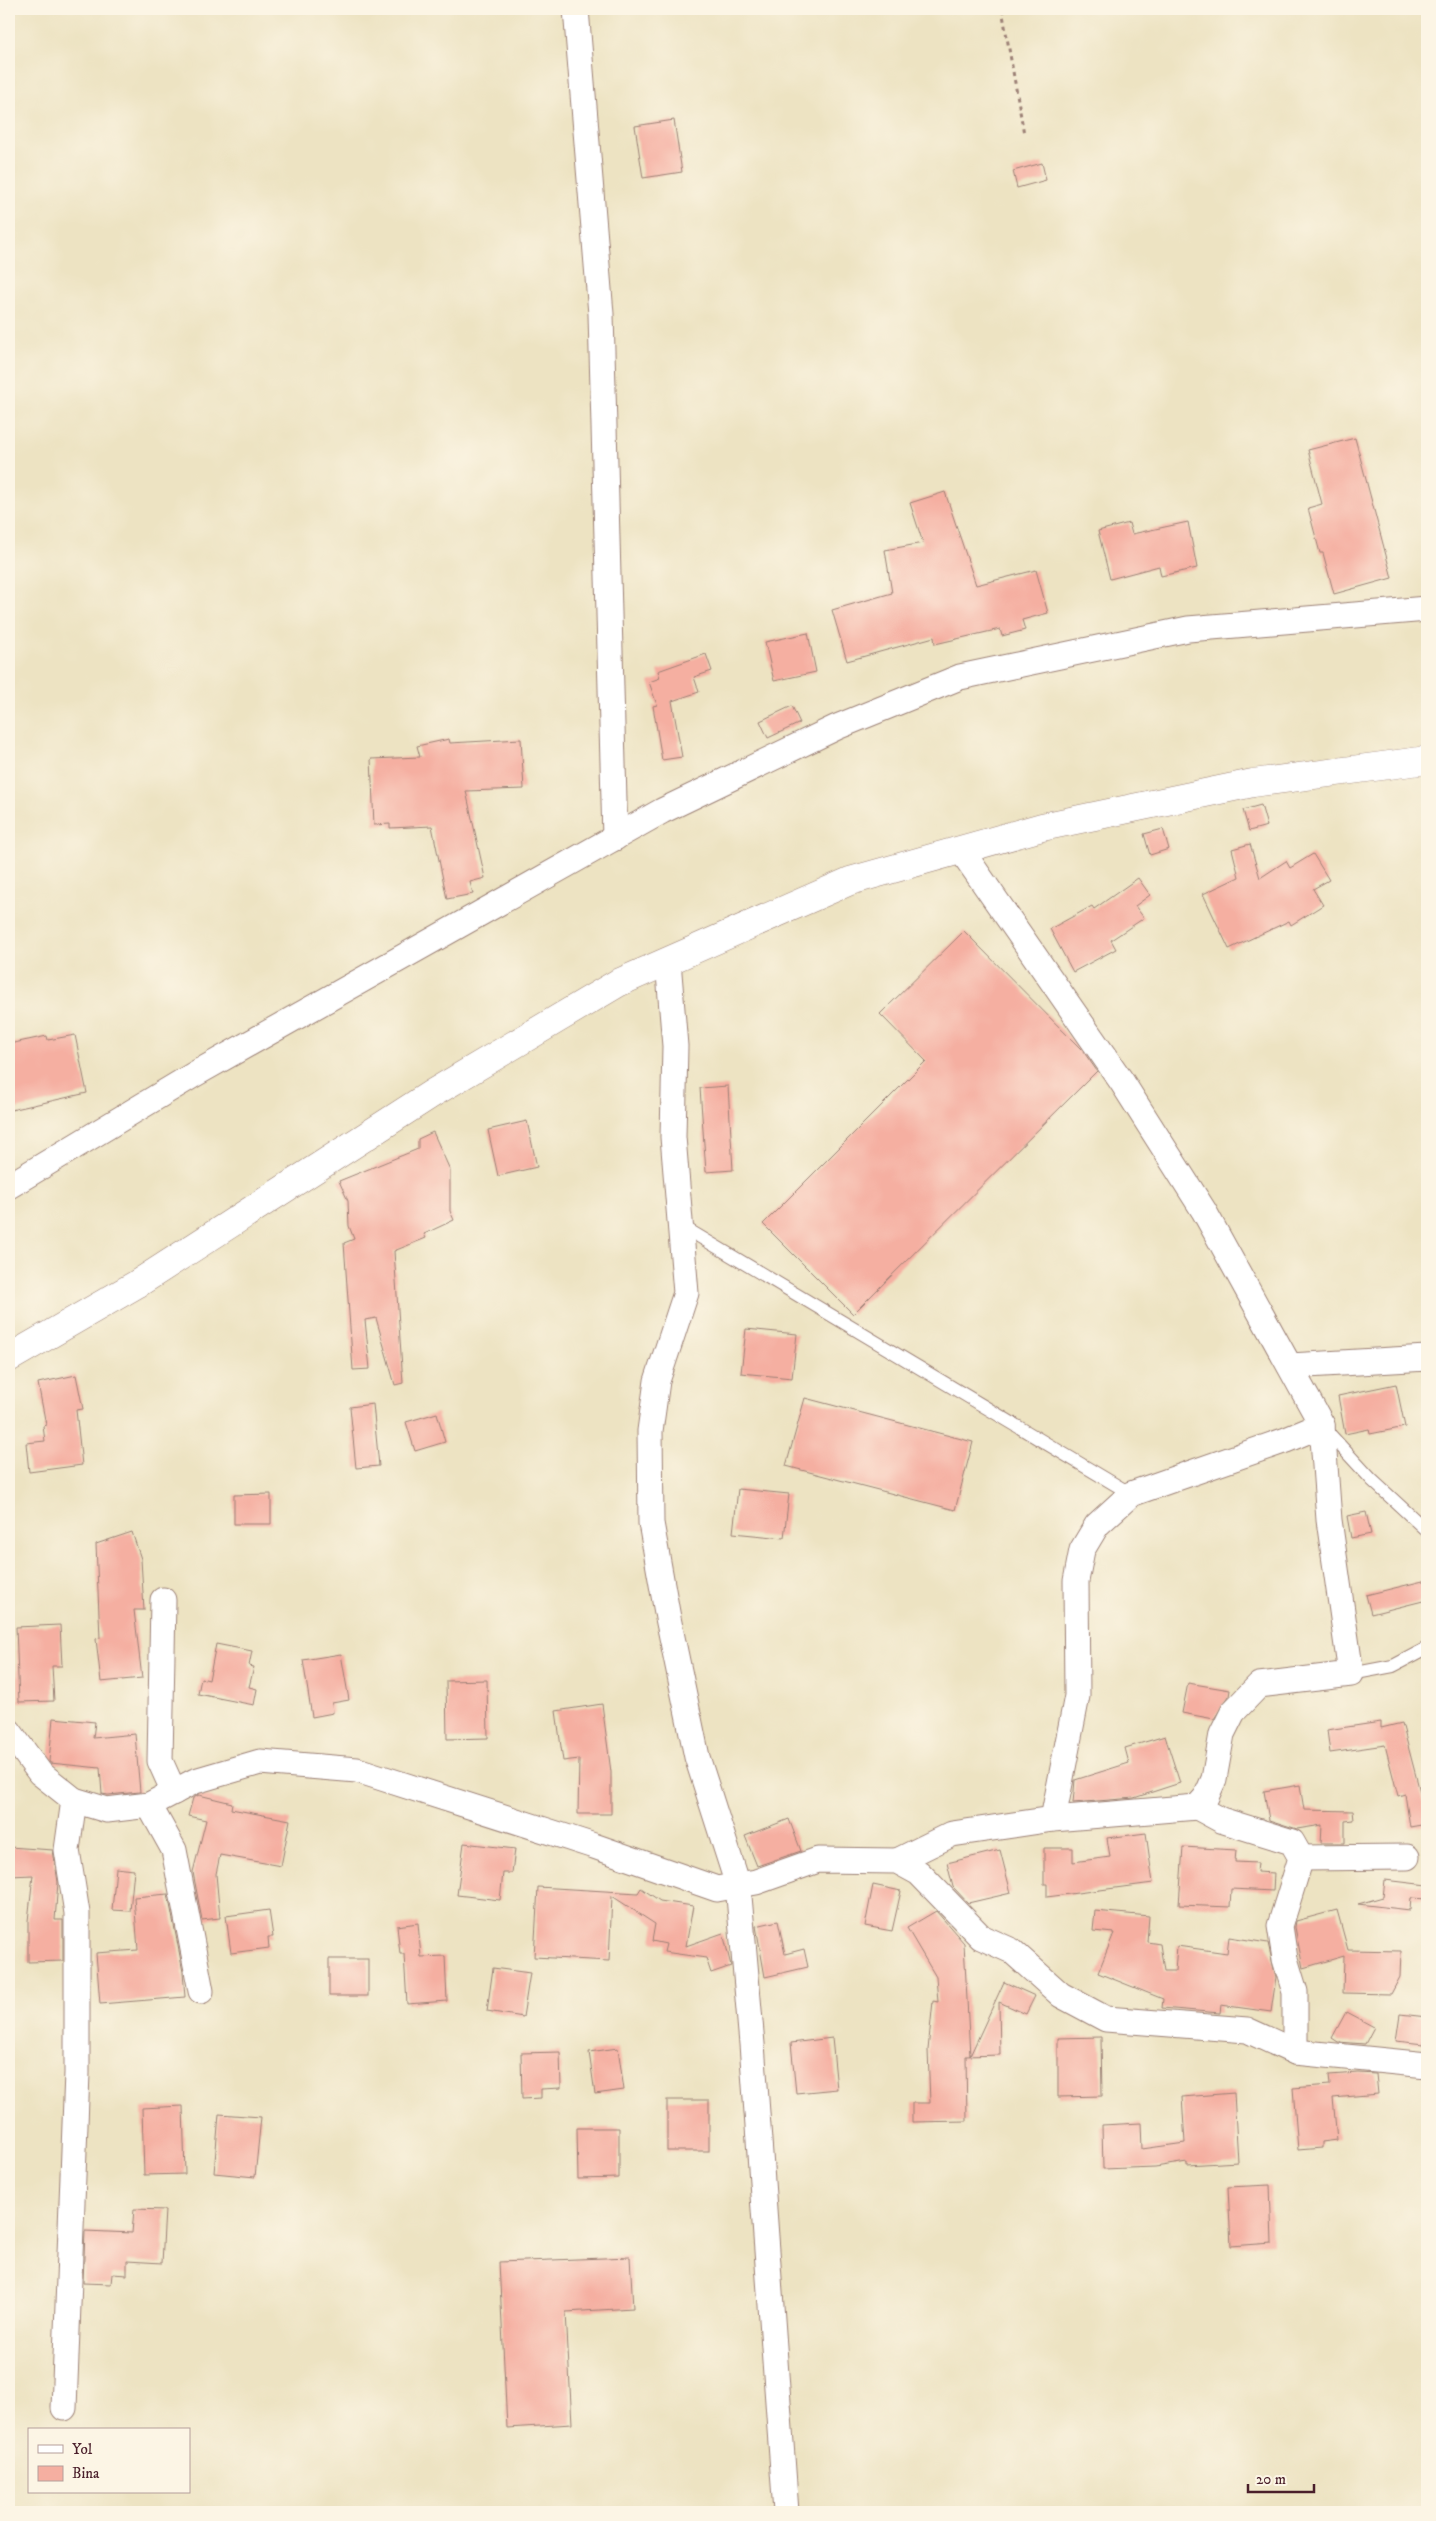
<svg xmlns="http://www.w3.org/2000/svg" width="1436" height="2521" viewBox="0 0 1436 2521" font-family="'IM FELL DW Pica',serif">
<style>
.building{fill:#f5afa1}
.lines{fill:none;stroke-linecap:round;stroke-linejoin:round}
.service-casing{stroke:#9c8176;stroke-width:14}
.minor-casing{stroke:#9c8176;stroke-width:27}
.tertiary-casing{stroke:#9c8176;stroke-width:29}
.path{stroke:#9c8176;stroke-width:3;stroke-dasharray:4 4;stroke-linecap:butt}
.service{stroke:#fff;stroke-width:12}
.minor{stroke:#fff;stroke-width:25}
.tertiary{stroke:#fff;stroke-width:28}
</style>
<rect width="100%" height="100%" fill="#fcf5e5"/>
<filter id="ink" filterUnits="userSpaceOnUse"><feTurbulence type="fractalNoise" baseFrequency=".02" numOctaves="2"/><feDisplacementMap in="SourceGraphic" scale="10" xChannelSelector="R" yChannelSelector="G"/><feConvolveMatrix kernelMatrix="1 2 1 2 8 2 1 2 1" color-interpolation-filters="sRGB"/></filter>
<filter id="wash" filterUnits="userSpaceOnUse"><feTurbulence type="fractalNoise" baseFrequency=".0096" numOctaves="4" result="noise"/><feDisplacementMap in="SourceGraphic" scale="20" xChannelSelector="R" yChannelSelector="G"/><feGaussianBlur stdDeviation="1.12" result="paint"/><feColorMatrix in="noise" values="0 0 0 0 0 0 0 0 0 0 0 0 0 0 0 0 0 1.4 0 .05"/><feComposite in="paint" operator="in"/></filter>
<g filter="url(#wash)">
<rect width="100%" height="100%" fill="#ede3c2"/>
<g id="blocks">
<g class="building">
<polygon points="674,120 682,172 643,178 635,126"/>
<polygon points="1042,163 1046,180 1017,188 1013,171"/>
<polygon points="1355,438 1392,578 1334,594 1323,553 1320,553 1308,508 1322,504 1308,450"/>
<polygon points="945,492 976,585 1036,570 1048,613 1022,620 1025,630 1002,636 1000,629 935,644 934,637 847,661 832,610 892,593 885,550 923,543 910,503"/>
<polygon points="1188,522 1197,568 1161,576 1159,566 1110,579 1098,531 1129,523 1132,534"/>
<polygon points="808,633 816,672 774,681 765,642"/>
<polygon points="706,654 712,671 694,677 699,692 672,701 682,757 662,760 653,706 657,705 649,682 660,678 658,671"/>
<polygon points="792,706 800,723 768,738 760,721"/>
<polygon points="449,739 450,743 521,739 524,789 466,791 485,878 470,882 473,894 447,899 432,826 390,828 390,824 374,825 371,759 420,757 417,746"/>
<polygon points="1261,805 1267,826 1249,831 1243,810"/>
<polygon points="1163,829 1169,849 1150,855 1144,834"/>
<polygon points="1250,844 1260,878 1286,861 1290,868 1313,854 1329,880 1313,889 1323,905 1291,925 1289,921 1229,949 1203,894 1239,877 1232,849"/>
<polygon points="1138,878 1150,895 1135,906 1144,918 1111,940 1116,949 1073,972 1050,929 1092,906 1094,909"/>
<polygon points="964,931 1083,1051 1097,1071 853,1314 763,1224 926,1061 880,1014"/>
<polygon points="75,1035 87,1093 11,1110 9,1100 9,1044 47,1036 48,1040"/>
<polygon points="728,1086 733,1170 706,1172 700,1088"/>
<polygon points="527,1121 537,1167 498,1176 488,1130"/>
<polygon points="433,1132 450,1170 450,1211 454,1220 424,1234 426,1238 394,1251 403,1383 395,1385 376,1318 365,1320 370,1369 353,1370 344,1243 354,1239 349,1226 348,1201 339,1181 418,1149 418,1139"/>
<polygon points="746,1329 797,1334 792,1378 741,1373"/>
<polygon points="76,1375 83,1409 76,1410 82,1465 29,1472 26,1443 45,1441 43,1426 46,1425 38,1383"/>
<polygon points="1396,1384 1405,1427 1370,1434 1369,1429 1345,1434 1338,1396"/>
<polygon points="805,1398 973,1442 955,1510 786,1466"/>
<polygon points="373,1404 379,1466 356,1468 350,1407"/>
<polygon points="437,1413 445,1442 415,1451 406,1422"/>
<polygon points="738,1489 789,1494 784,1538 733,1533"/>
<polygon points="271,1494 271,1524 234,1524 234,1495"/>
<polygon points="1366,1512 1371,1534 1351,1538 1347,1516"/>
<polygon points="132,1532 141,1559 144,1610 134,1610 142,1678 101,1682 96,1639 100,1638 96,1544"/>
<polygon points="1427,1580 1427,1600 1371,1614 1366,1595"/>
<polygon points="60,1625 62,1666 52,1666 54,1701 19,1702 16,1627"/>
<polygon points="216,1644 252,1651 249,1666 254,1667 249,1687 257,1689 254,1705 198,1694 201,1678 209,1680"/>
<polygon points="341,1654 349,1700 332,1703 333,1713 312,1717 303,1660"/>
<polygon points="487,1680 488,1738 447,1739 446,1681"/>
<polygon points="1188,1683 1230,1690 1229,1696 1214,1719 1182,1713"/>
<polygon points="602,1704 611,1772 611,1814 578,1814 579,1759 563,1761 556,1711"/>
<polygon points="53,1718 95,1722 93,1738 135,1734 140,1792 108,1795 102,1794 100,1768 50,1763 49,1761"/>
<polygon points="1381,1722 1381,1728 1402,1723 1424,1807 1427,1807 1427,1824 1410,1827 1405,1794 1398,1796 1385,1745 1330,1753 1327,1730"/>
<polygon points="1165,1736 1180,1783 1134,1798 1073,1803 1075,1780 1129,1763 1125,1748"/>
<polygon points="1300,1785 1304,1810 1353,1811 1354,1820 1345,1821 1345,1843 1321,1843 1322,1825 1297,1829 1269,1820 1264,1791"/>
<polygon points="199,1795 232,1803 231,1809 290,1820 281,1866 220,1855 216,1874 220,1918 202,1920 193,1872 206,1820 188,1816 193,1798"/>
<polygon points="789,1819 801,1851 757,1866 745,1836"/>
<polygon points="1146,1833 1153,1883 1047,1897 1047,1884 1044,1884 1044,1848 1073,1848 1073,1862 1110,1857 1107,1838"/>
<polygon points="464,1843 515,1849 512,1873 503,1873 500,1900 457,1895"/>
<polygon points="9,1847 53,1850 58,1882 55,1920 63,1920 63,1961 28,1962 28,1921 33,1875 10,1876"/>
<polygon points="1183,1847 1236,1850 1235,1862 1258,1863 1257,1872 1274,1873 1273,1891 1231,1889 1230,1907 1179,1905"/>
<polygon points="1000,1850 1011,1893 968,1903 953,1887 947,1863"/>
<polygon points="116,1868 134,1870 130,1911 112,1910"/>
<polygon points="1385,1880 1427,1885 1427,1899 1411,1898 1410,1910 1358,1904 1383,1897"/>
<polygon points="873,1885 901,1891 892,1931 865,1926"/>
<polygon points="538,1887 638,1893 641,1888 660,1901 693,1906 686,1946 723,1933 731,1966 711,1973 706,1958 664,1952 666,1944 652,1941 655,1924 612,1896 609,1961 534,1957"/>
<polygon points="168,1894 183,1972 185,1997 100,2004 96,1953 138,1950 134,1897"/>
<polygon points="269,1910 273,1937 268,1937 269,1948 231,1953 226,1916"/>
<polygon points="1337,1910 1348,1950 1401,1951 1400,1977 1391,1994 1343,1993 1344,1956 1303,1968 1295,1927 1296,1921"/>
<polygon points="936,1911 964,1943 970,2056 1004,1982 1035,1996 1026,2014 999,2002 1000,2055 966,2056 967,2121 912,2122 912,2103 930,2103 928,2050 933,2001 938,2002 936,1977 907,1928"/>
<polygon points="1095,1911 1149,1916 1147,1942 1160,1944 1164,1971 1175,1971 1177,1946 1227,1953 1229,1937 1268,1943 1276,1978 1271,2012 1221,2005 1220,2013 1162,2008 1163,1999 1098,1973 1114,1933 1093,1931"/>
<polygon points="778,1921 785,1954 804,1949 808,1967 765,1977 756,1926"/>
<polygon points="418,1923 421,1957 445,1956 447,2001 407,2004 404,1954 400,1954 397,1926"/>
<rect x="329" y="1959" width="39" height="37"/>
<polygon points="493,1968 530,1973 523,2017 487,2011"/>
<polygon points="1346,2012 1374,2027 1365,2044 1338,2042 1332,2038"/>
<polygon points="1400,2014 1427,2017 1424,2044 1396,2041"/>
<polygon points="1101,2037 1102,2096 1058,2097 1058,2038"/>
<polygon points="832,2038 837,2089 796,2093 791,2043"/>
<polygon points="618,2048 624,2090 595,2094 589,2052"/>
<polygon points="560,2052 561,2088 541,2089 541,2098 522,2099 521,2053"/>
<polygon points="1358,2073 1376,2074 1378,2094 1333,2098 1337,2140 1322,2142 1322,2148 1298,2150 1293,2088 1330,2085 1329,2075"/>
<polygon points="1234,2093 1238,2162 1187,2165 1187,2162 1155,2167 1103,2169 1102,2125 1141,2123 1142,2149 1185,2143 1182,2097"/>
<rect x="667" y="2100" width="42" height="51"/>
<polygon points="183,2106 185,2174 144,2175 142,2108"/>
<polygon points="219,2114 261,2117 255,2177 214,2173"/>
<polygon points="577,2128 619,2128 619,2178 578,2179"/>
<polygon points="1270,2185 1272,2243 1231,2246 1228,2187"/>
<polygon points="134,2209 165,2210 162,2263 127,2261 127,2275 112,2274 111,2284 83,2283 85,2231 132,2233"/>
<polygon points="630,2257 633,2308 566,2312 572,2424 507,2428 499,2262"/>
</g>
</g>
</g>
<g filter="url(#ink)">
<use href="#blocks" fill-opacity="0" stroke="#9c8176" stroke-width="1"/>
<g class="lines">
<g class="service-casing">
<g id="service">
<polyline points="680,1225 1131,1494"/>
<polyline points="1325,1429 1372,1480 1427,1531"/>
<polyline points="1351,1674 1393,1666 1427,1648"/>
</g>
</g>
<g class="minor-casing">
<g id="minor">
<polyline points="576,9 601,314 615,838"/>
<polyline points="668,961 675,1046 673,1137 686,1293 657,1381 650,1431 651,1523 668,1618 697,1757 738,1885 752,2044 786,2512"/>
<polyline points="9,1186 195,1074 662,811 837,727 960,677 1188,629 1427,609"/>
<polyline points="1290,1366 1427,1358"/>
<polyline points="163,1600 160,1761 174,1792"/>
<polyline points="9,1731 40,1773 74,1800 107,1810 149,1805 195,1781 260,1762 357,1770 594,1846 717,1889 756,1882 818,1860 897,1861 919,1873 981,1937 1012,1951 1061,1995 1106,2019 1247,2030 1295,2052 1427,2065"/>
<polyline points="149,1805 174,1850 201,1991"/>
<polyline points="1197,1807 1221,1820 1292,1842 1301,1858 1280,1926 1285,1959 1295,1992 1295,2052"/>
<polyline points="1053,1819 1077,1696 1076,1581 1082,1550 1097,1525 1131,1494 1286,1440 1322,1425"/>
<polyline points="1301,1858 1407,1857"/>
<polyline points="897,1861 952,1834 1053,1819 1197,1807 1206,1797 1214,1779 1222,1734 1233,1712 1259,1685 1351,1674 1329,1520 1322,1425 1204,1211 1122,1082 961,850"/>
<polyline points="64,2408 77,2073 77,1913 67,1850 74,1800"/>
</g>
</g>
<g class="tertiary-casing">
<polyline id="tertiary" points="9,1358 137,1284 433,1093 618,983 850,881 1042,827 1253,783 1427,760"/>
</g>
<polyline class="path" points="1002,9 1024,134"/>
<use href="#service" class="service"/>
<use href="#minor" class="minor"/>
<use href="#tertiary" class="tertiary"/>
</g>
</g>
<rect width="1436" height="2521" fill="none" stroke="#fcf5e5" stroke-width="30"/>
<rect x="28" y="2428" width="162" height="65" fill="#fcf5e5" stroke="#b59f9b"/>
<rect x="38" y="2445" width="25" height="8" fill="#ffffff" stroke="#b59f9b"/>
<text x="72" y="2454" font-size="15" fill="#4a1f2b">Yol</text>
<rect x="38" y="2466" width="25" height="15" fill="#f5afa1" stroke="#b59f9b"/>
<text x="72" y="2478" font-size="15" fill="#4a1f2b">Bina</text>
<path d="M1248 2484v8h66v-8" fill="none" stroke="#4a1f2b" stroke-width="2.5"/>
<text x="1256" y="2484" font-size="15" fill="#4a1f2b" stroke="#fcf5e5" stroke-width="4" paint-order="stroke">20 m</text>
</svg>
